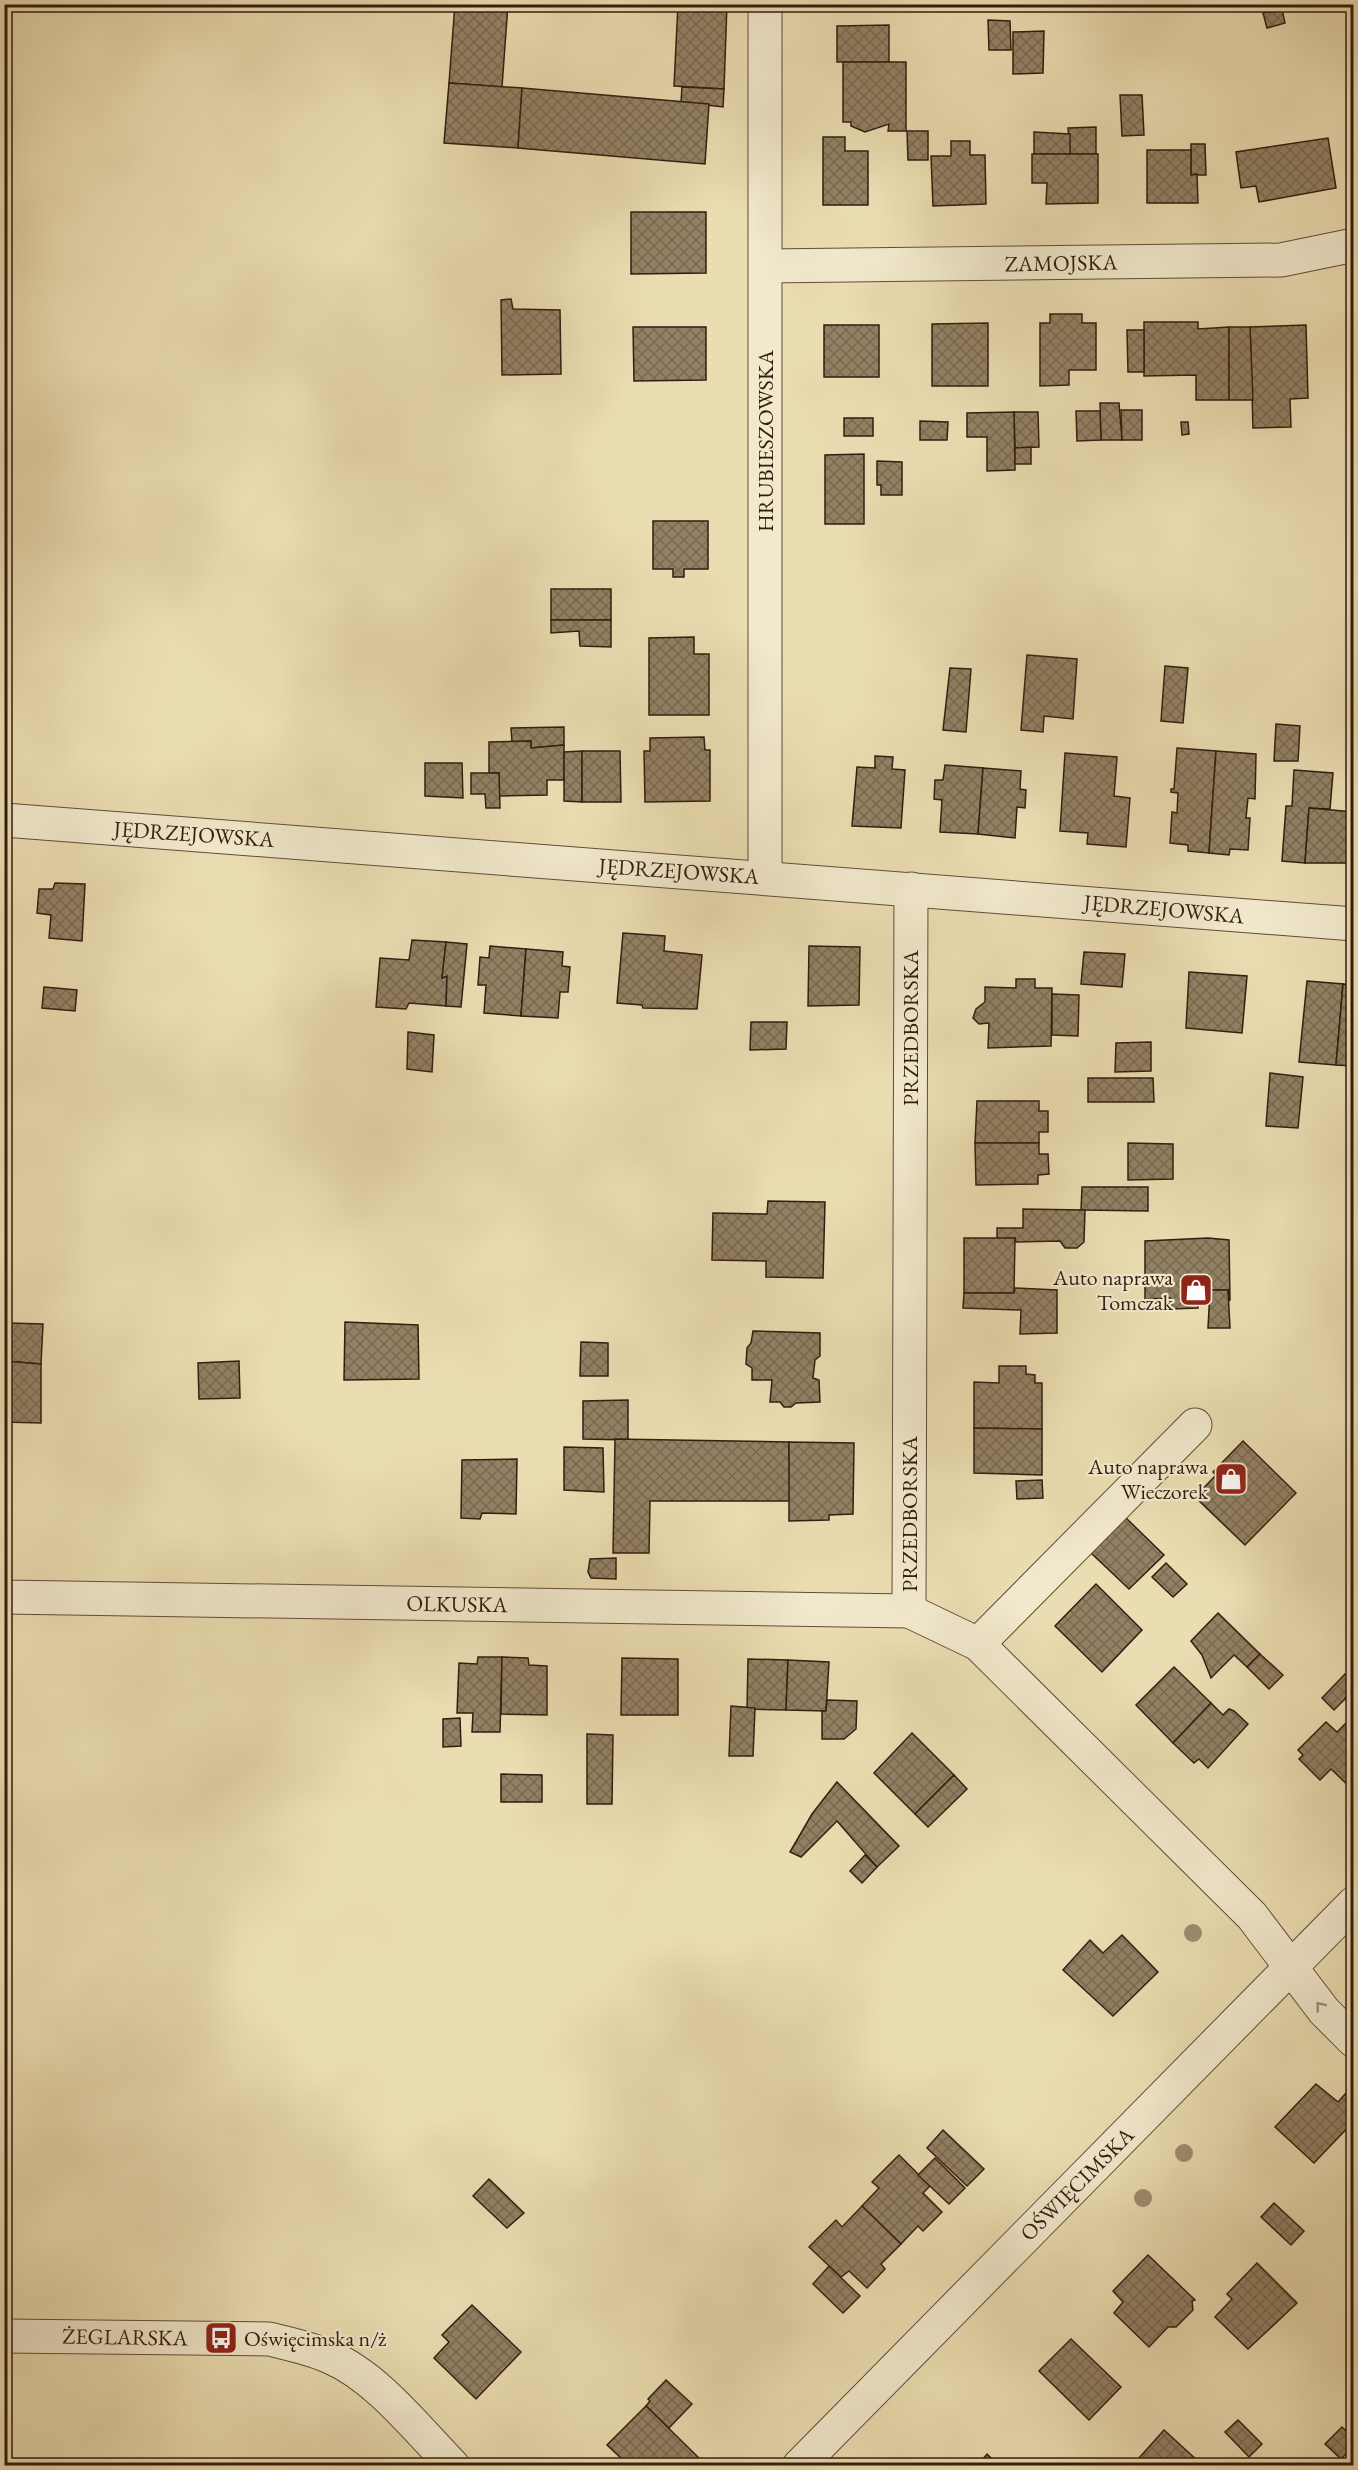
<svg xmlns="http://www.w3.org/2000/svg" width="1358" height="2470" viewBox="0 0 1358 2470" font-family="'EB Garamond',serif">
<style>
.building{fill:url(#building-cross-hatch);stroke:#321d0f;stroke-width:1.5}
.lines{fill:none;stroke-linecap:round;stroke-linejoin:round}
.minor-casing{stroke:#604d38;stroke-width:35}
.minor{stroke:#f2e9cd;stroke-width:33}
.tree{fill:#9f8e6f}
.oneway{stroke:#9c8d78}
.labels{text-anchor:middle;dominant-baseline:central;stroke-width:4.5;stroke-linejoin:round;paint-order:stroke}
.street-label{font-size:22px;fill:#321d0f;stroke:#f2e9cd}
.poi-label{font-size:22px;fill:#321d0f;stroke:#f2e9cd;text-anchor:end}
</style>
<defs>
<pattern id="building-cross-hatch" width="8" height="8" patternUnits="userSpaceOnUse" patternTransform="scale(1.5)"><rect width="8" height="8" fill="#928164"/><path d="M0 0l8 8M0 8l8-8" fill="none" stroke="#786951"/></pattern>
</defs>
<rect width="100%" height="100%" fill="#ebddb2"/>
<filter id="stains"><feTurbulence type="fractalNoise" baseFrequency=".00333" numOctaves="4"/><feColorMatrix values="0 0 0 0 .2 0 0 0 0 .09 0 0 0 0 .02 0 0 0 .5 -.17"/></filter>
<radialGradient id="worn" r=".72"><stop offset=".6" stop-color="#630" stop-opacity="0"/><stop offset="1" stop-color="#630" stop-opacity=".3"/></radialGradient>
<g class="building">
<polygon points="455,4 508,4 502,87 449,83"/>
<polygon points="678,4 727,4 724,89 674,86"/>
<polygon points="1282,9 1285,23 1267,28 1263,13"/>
<polygon points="988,20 1010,21 1011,50 989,50"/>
<polygon points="889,25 889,62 837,62 837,26"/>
<polygon points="1044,31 1043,73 1013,74 1013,32"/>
<polygon points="843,62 906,62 906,131 888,131 889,124 865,132 851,126 851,122 843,122"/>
<polygon points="449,83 522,88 518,148 444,143"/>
<polygon points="682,87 724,89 723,107 681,102"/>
<polygon points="522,88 709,104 705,164 518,148"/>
<polygon points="1120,95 1142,95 1144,135 1122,136"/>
<polygon points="1096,127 1096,154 1070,154 1068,128"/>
<polygon points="907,131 928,131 928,160 908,160"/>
<polygon points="1034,132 1070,134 1070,154 1034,154"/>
<polygon points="823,137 845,137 845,151 868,151 868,205 823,205"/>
<polygon points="1328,138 1336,188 1259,202 1256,186 1241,188 1236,152"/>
<polygon points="951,141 970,141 970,155 985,155 986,204 933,206 931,156 951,156"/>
<polygon points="1191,144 1205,144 1206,175 1191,175"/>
<polygon points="1147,150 1191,150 1191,175 1197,174 1198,203 1147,203"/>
<polygon points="1032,154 1098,154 1098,203 1046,204 1047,183 1032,183"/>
<polygon points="631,212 706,212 706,273 631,274"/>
<polygon points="511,299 513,309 560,310 561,374 502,375 501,300"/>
<polygon points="1050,314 1082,314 1082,323 1096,323 1096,370 1069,370 1069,385 1040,386 1040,323 1050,323"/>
<polygon points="1144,322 1198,322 1198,329 1229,327 1229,400 1196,400 1196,375 1144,376"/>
<polygon points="988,323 988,386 932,386 932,324"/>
<rect x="824" y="325" width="55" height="52"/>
<polygon points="1306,325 1308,398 1290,399 1291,427 1253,428 1250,327"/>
<polygon points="633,327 706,327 706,380 634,381"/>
<polygon points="1229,327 1250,327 1253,400 1229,400"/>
<polygon points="1127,330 1144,330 1144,372 1128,372"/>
<polygon points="1100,403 1119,403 1122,440 1101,440"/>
<polygon points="1121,410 1142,410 1142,440 1122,440"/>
<polygon points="1076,411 1100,411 1101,440 1077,441"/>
<polygon points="1014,412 1038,412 1039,447 1015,448"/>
<polygon points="1014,412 1015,470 987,471 987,437 967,437 967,413"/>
<rect x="844" y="418" width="29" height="18"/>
<polygon points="920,421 948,422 947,440 920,440"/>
<polygon points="1181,422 1188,422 1189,434 1182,435"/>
<polygon points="1031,447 1031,464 1015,464 1015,448"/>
<polygon points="864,454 864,524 825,524 825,455"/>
<polygon points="877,461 902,462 902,495 881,495 881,485 877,485"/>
<polygon points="653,521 708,521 708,569 684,569 684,577 673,577 673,569 653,569"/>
<rect x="551" y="589" width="60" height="31"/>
<polygon points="551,620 611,620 611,647 580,646 579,631 551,633"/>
<polygon points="694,637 694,654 709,654 709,715 649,715 649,638"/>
<polygon points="1027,655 1077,659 1073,719 1044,716 1043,732 1021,730"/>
<polygon points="1165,666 1188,668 1183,723 1161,721"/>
<polygon points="950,668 971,669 966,732 943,730"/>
<polygon points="1276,724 1300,726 1298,761 1274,761"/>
<polygon points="564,727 564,745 531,748 531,741 512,742 511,728"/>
<polygon points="704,737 705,750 710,750 710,801 645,802 644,751 650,751 650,738"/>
<polygon points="531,741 531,748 564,745 564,780 547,780 547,795 499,796 499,773 489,773 489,742"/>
<polygon points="1177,748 1216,751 1209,853 1188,851 1188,845 1170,843 1172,812 1177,813 1178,793 1171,792 1171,789 1174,789"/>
<polygon points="582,751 582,802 564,801 564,752"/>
<polygon points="582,751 620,751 621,802 582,802"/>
<polygon points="1216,751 1256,754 1255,799 1248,798 1246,818 1250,818 1248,850 1230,849 1229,855 1209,853"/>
<polygon points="1065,753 1117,757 1114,796 1130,798 1126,847 1087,844 1088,833 1060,831"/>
<polygon points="875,756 893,757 892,769 905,770 901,828 852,826 857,767 875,768"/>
<polygon points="425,763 462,763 463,798 425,796"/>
<polygon points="945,765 983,768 978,834 940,832 942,800 934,799 935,780 943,780"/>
<polygon points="983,768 1021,771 1020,789 1026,790 1025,808 1017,807 1015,838 978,834"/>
<polygon points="1294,770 1333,773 1330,809 1309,808 1305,863 1282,861 1286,806 1292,806"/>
<polygon points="471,773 499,773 500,808 486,808 485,794 471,794"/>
<polygon points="1309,808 1354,812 1352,863 1305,863"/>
<polygon points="55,883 85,884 82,941 49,938 51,915 37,913 39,889 53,889"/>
<polygon points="623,933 665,936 664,951 702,955 697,1009 643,1008 642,1005 617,1003"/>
<polygon points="412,940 446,942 442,978 447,976 446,1006 409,1003 406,1009 376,1007 380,958 409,960"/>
<polygon points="446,942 467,944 461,1007 446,1006 447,976 442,978"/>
<polygon points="490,946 526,949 521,1016 484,1013 486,985 478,985 480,957 489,958"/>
<polygon points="809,946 860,947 859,1005 808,1006"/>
<polygon points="526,949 563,952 562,966 570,967 568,992 560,992 558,1018 521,1016"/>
<polygon points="1084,952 1125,954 1122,987 1081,984"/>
<polygon points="1189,972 1247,976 1242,1033 1186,1028"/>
<polygon points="1016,979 1035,979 1035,988 1052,988 1051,1046 988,1048 989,1023 979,1024 973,1018 976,1009 985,1002 985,987 1016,988"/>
<polygon points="1307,981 1343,984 1336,1065 1299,1062"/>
<polygon points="1343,984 1354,985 1354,1066 1336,1065"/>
<polygon points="44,987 77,990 75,1011 42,1008"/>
<polygon points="1052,994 1079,995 1078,1036 1052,1035"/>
<polygon points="751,1022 787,1022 786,1049 750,1050"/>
<polygon points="408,1032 434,1035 432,1072 407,1069"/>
<polygon points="1151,1042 1151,1071 1115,1072 1116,1043"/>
<polygon points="1270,1073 1303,1077 1298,1128 1266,1126"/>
<polygon points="1088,1078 1153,1078 1154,1102 1088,1102"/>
<polygon points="977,1101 1039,1101 1039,1111 1048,1111 1048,1132 1039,1132 1039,1143 975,1143"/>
<polygon points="975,1143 1039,1143 1039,1154 1048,1154 1049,1174 1038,1175 1038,1184 976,1185"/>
<polygon points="1128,1143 1173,1144 1173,1179 1128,1180"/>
<polygon points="1082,1187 1148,1187 1148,1211 1081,1210"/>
<polygon points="768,1201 825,1202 823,1278 766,1277 766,1261 712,1260 713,1213 767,1214"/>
<polygon points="1023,1209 1085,1210 1084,1242 1077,1248 1065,1248 1060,1241 1016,1242 1015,1238 997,1239 997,1228 1023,1228"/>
<polygon points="964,1238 1015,1238 1014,1293 964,1293"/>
<polygon points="1208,1238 1229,1240 1230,1301 1228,1290 1210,1290 1210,1298 1198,1297 1198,1308 1171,1309 1171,1298 1145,1299 1145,1241"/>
<polygon points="1015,1288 1057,1290 1057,1333 1020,1334 1021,1310 963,1308 964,1293 1014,1293"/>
<polygon points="1210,1290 1228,1290 1230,1328 1208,1328"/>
<polygon points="345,1322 418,1325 419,1379 344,1380"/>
<polygon points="8,1323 43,1324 41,1364 6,1361"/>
<polygon points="753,1331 820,1333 820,1356 815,1360 813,1378 819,1380 820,1402 796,1403 791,1407 784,1407 780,1402 770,1402 772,1380 752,1380 752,1368 746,1364 747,1348 751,1343"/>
<polygon points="581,1342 608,1343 608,1376 580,1376"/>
<polygon points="4,1361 41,1364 41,1423 4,1422"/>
<polygon points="239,1361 240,1398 199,1399 198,1363"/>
<polygon points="999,1366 1026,1366 1026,1374 1035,1375 1035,1383 1042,1383 1042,1429 974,1428 974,1382 999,1383"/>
<polygon points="628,1400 628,1440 583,1439 583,1401"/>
<polygon points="974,1428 1042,1429 1042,1475 974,1473"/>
<polygon points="615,1439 789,1442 790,1501 650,1501 649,1553 613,1553"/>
<polygon points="1243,1441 1296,1493 1245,1545 1195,1497 1216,1475 1213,1472"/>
<polygon points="789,1442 854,1443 853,1514 829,1515 829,1520 789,1521"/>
<polygon points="564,1447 603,1448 604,1492 564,1490"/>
<polygon points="517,1459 516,1514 482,1513 480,1519 461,1518 462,1460"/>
<polygon points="1042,1480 1043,1498 1017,1499 1016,1481"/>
<polygon points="1125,1517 1164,1555 1129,1589 1090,1552"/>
<polygon points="616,1558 616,1579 591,1578 588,1572 590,1559"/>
<polygon points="1166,1563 1187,1584 1173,1597 1152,1577"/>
<polygon points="1096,1584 1142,1630 1102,1672 1055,1626"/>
<polygon points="1218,1613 1260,1654 1247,1667 1234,1655 1211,1678 1202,1655 1191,1641"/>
<polygon points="1260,1654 1283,1675 1269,1689 1247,1667"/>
<polygon points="478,1657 502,1657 500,1732 472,1732 473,1713 457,1713 459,1663 477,1664"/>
<polygon points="502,1657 528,1658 529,1665 547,1666 547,1715 501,1714"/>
<polygon points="622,1658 678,1659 678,1715 621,1715"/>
<polygon points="748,1659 788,1660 786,1710 747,1709"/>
<polygon points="788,1660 829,1662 826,1711 786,1710"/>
<polygon points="1174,1667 1211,1703 1173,1743 1136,1705"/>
<polygon points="1345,1674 1354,1682 1354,1690 1334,1710 1322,1698"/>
<polygon points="1354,1690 1354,1707 1345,1698"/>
<polygon points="827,1700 857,1701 856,1729 844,1739 822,1739 822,1711 826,1711"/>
<polygon points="1211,1703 1223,1715 1229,1709 1234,1711 1248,1724 1208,1768 1199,1759 1194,1763 1173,1743"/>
<polygon points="731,1706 755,1708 753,1756 729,1756"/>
<polygon points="460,1718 461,1746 443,1747 443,1719"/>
<polygon points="1326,1722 1337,1732 1347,1722 1354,1729 1354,1791 1331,1769 1320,1780 1299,1759 1303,1755 1298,1750"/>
<polygon points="912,1733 954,1775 915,1814 874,1773"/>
<polygon points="587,1734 613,1735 612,1804 587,1804"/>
<polygon points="501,1774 542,1775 542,1802 501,1802"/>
<polygon points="954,1775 967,1789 928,1827 915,1814"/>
<polygon points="837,1782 899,1846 877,1867 837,1821 801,1857 790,1852 812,1814"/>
<polygon points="865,1855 877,1867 862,1883 850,1871"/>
<polygon points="1122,1935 1158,1972 1113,2016 1063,1970 1090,1940 1103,1953"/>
<polygon points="1316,2084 1338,2102 1346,2093 1354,2100 1354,2109 1350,2112 1354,2121 1314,2163 1275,2127"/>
<polygon points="943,2130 984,2169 967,2186 927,2148"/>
<polygon points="899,2155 930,2186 923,2193 942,2212 923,2231 918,2226 901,2244 862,2206 879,2188 872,2182"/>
<polygon points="935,2158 965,2188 949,2204 918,2175"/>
<polygon points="489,2179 524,2213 507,2228 473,2196"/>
<polygon points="1274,2203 1304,2231 1291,2245 1261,2217"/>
<polygon points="862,2206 901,2244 881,2264 885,2269 867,2288 849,2271 841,2277 809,2247 836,2220 842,2227"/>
<polygon points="1148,2255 1195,2300 1192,2301 1193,2310 1176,2327 1168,2327 1149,2347 1114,2313 1123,2302 1113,2291"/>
<polygon points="1257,2263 1297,2303 1248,2349 1215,2317 1232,2299 1227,2294"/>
<polygon points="829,2266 860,2296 843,2313 813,2284"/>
<polygon points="472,2305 521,2352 476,2399 434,2358 449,2342 442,2335"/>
<polygon points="1071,2339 1121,2387 1089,2420 1039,2371"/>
<polygon points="666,2380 692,2404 669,2428 646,2406 650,2401 648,2399"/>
<polygon points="646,2406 700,2459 694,2466 620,2466 624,2461 607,2445"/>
<polygon points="1238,2420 1262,2444 1249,2457 1225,2432"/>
<polygon points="1342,2427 1354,2439 1354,2446 1341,2459 1325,2444"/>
<polygon points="1164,2430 1198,2461 1194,2466 1147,2466 1139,2458"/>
<polygon points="987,2454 999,2466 977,2466"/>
</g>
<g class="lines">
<g class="minor-casing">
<g id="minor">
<polyline points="765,4 765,878"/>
<polyline points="766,266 1281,260 1354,245"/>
<polyline points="4,820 1354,924"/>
<polyline points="911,889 909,1611 978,1644 1252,1916 1324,2011 1354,2041"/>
<polyline points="4,1597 909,1611"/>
<polyline points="978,1644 1195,1425"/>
<path d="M4,2336L269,2339C290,2344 310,2348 330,2357C377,2377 417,2429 453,2466"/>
<polyline points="799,2466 1354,1903"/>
</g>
</g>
<use href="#minor" class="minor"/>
</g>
<g class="tree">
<circle cx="1193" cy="1933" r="9"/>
<circle cx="1184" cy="2153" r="9"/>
<circle cx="1143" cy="2198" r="9"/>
</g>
<defs><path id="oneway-chevron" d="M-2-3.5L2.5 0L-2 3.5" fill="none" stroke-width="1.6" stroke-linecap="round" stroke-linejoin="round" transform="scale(1.5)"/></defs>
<use class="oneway" href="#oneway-chevron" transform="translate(1320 2006) rotate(-128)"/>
<defs>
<g id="shop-square" transform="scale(1.725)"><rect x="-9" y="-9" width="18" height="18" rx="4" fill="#8f2418" stroke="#f2e9cd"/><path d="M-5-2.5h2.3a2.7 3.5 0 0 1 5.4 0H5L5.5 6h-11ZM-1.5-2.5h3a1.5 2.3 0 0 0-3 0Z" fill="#fff"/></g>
<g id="bus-square" transform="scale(1.725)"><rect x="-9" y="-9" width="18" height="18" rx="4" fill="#8f2418" stroke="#f2e9cd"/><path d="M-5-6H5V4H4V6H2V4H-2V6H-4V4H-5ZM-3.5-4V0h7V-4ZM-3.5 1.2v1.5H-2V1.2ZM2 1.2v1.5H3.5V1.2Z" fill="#fff"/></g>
</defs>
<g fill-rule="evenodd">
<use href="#shop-square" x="1196" y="1290"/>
<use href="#shop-square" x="1231" y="1479"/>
<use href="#bus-square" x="221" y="2338"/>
</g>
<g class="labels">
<g class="street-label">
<text transform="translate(1061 263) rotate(-1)">ZAMOJSKA</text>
<text transform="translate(765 441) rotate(-90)">HRUBIESZOWSKA</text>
<text transform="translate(194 834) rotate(4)">JĘDRZEJOWSKA</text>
<text transform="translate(679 871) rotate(4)">JĘDRZEJOWSKA</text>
<text transform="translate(1164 909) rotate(5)">JĘDRZEJOWSKA</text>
<text transform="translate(910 1028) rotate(-90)">PRZEDBORSKA</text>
<text transform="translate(909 1514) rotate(-90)">PRZEDBORSKA</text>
<text transform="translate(457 1604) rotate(1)">OLKUSKA</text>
<text transform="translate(1077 2184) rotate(-45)">OŚWIĘCIMSKA</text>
<text transform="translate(125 2337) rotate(1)">ŻEGLARSKA</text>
</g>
<g class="poi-label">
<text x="1173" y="1277">Auto naprawa<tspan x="1173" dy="25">Tomczak</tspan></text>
<text x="1208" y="1466">Auto naprawa<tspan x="1208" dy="25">Wieczorek</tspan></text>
<text x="244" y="2338" text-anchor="start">Oświęcimska n/ż</text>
</g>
</g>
<rect width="1358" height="2470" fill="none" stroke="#ebddb2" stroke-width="24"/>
<rect x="6" y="6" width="1346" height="2458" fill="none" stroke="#321d0f" stroke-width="3"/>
<rect x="12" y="12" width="1334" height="2446" fill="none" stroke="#321d0f" stroke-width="1.5"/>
<rect width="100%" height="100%" filter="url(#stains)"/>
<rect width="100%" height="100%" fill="url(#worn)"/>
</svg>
